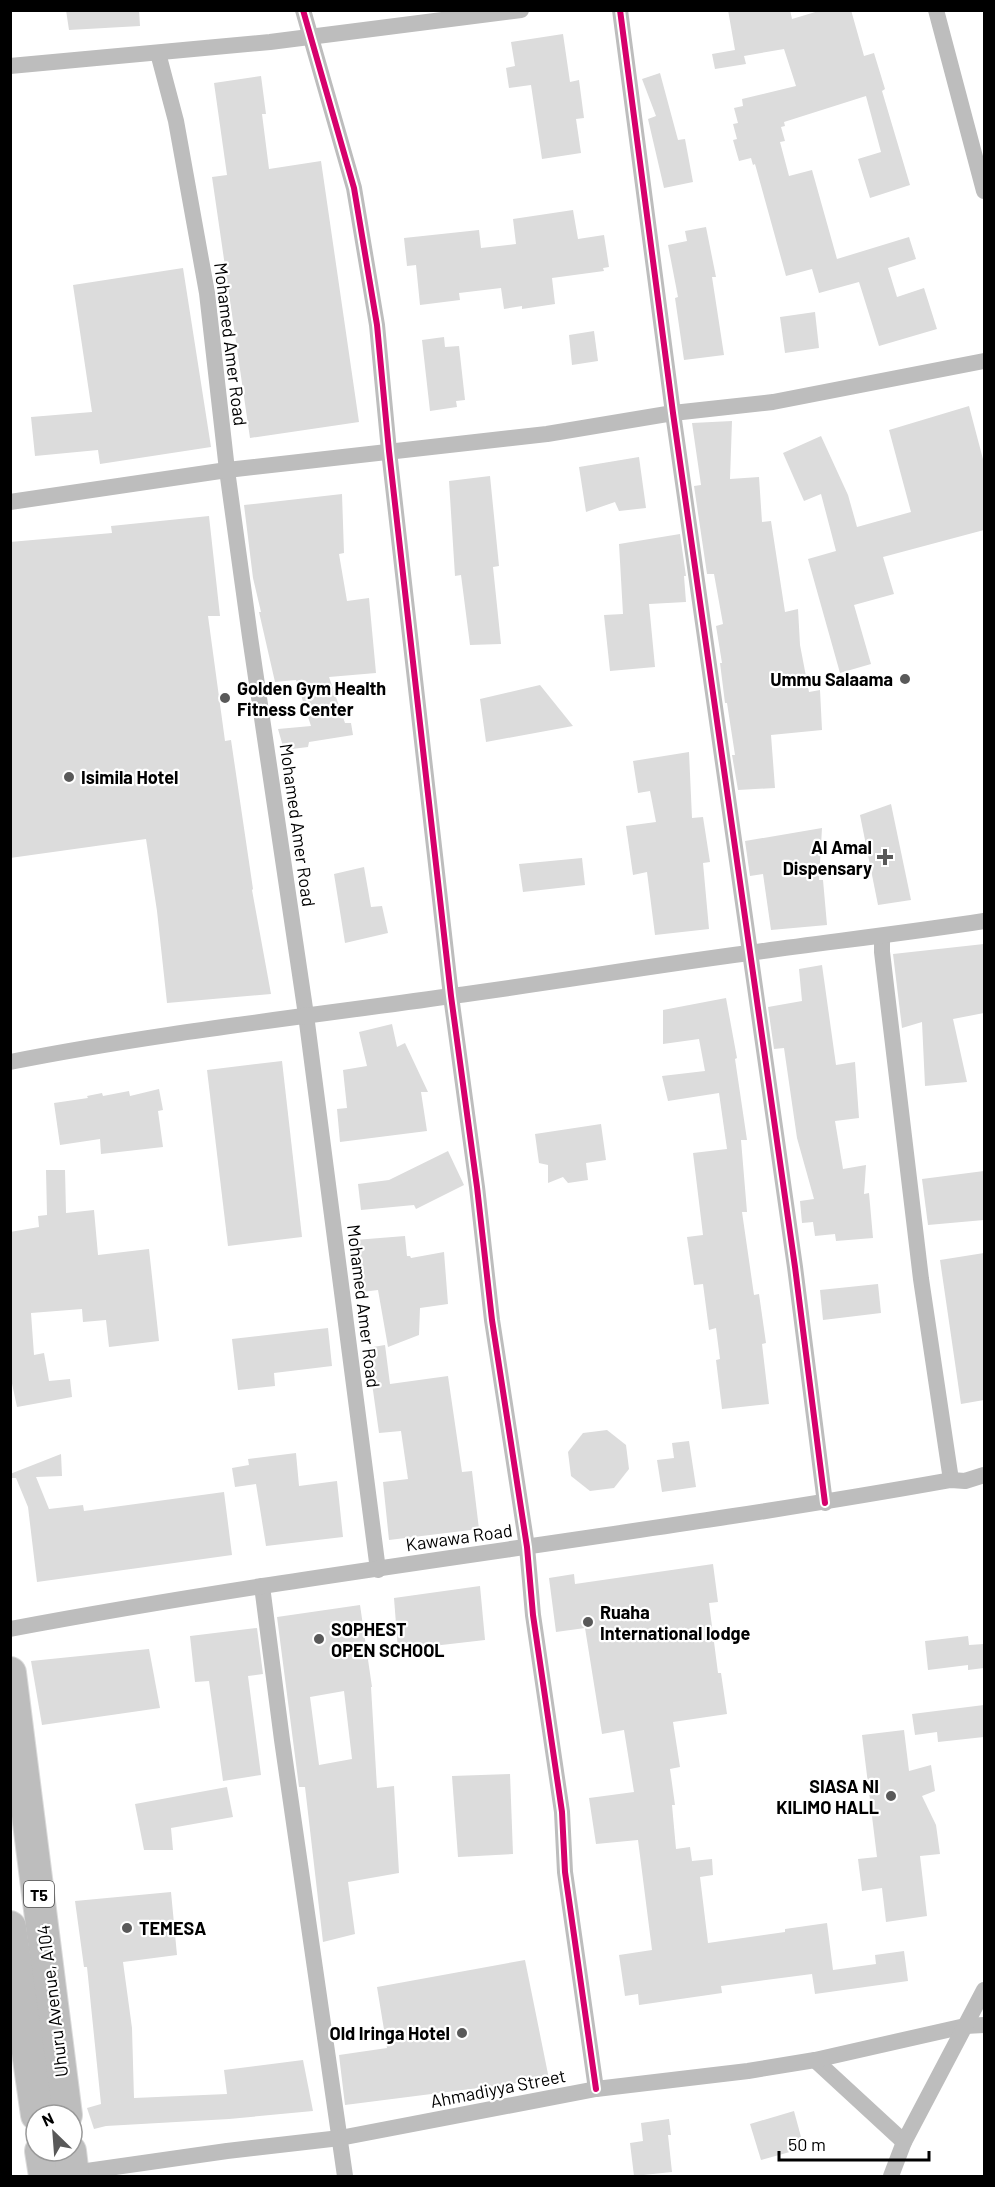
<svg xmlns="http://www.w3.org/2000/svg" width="995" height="2187" viewBox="0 0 995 2187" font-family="Barlow,sans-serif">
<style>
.building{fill:#dcdcdc;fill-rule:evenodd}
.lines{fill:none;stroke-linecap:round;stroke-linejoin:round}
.highway-casing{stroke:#dbdbdb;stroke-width:34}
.street{stroke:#bdbdbd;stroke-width:16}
.highway{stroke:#bdbdbd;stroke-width:32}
.cycleway-casing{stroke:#fff;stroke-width:10}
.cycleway{stroke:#d6006c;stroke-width:6}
.poi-dot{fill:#595959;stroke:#fff;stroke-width:2}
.labels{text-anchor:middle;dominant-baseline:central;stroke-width:4.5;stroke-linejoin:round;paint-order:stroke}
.shield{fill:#fff;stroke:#4c4c4c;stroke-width:1.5}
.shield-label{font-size:16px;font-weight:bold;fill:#000}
.street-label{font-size:18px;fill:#000;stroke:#fff}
.poi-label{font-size:18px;font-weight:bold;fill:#000;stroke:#fff;text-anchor:start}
</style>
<rect width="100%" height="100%" fill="#fff"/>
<g class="building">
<polygon points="66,10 139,10 140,26 69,30"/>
<polygon points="728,10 790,10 792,19 822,10 851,10 864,56 874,53 885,89 882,91 910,185 870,198 858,159 881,152 866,96 784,122 785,126 781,127 785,141 780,142 789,176 812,170 837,259 909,237 916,259 888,268 897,297 924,288 937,329 879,346 859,282 819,293 812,269 786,276 755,164 753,165 751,158 739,161 733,140 737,139 733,124 738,123 734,108 743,106 742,99 796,86 784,49 744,56 746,64 715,69 712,54 735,50"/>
<polygon points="563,34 570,82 579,80 584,118 576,119 581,153 542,159 531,85 509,88 506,68 515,66 511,42"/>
<polygon points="660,73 678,140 685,139 693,182 664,188 648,119 656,116 642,79"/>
<polygon points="261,76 266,114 262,114 269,169 321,161 359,422 250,438 212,177 227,175 214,83"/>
<polygon points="573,210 578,239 604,235 609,267 603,268 604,271 552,278 555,304 522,309 522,306 504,309 501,288 459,293 460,300 420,305 416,265 407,266 404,238 479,230 481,248 516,244 513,219"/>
<polygon points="706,227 716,277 712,277 724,355 684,360 675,298 678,297 668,245 687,241 685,231"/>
<polygon points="183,268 211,447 100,464 98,450 35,456 31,417 92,412 73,285"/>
<polygon points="815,312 819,348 785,353 780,317"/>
<polygon points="594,331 598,361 572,365 569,335"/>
<polygon points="444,337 445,347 459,346 465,400 456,401 457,407 430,411 422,340"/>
<polygon points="969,406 984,463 984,530 883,557 894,594 854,605 871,664 840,673 808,559 836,551 821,494 804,501 783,453 821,436 848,495 857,527 911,512 889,430"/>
<polygon points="732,421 730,479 759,477 762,522 771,521 785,612 798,609 800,645 809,692 820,690 822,730 771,735 775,788 738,790 732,755 735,755 727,703 725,703 720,663 722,663 716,626 723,624 714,574 707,574 694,486 701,485 692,423"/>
<polygon points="639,457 646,508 619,511 615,502 586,512 579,467"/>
<polygon points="490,476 499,566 493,567 501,644 470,645 461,575 455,576 449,481"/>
<polygon points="342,494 344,553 339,554 347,601 369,598 376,673 329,677 345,723 351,723 353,735 309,742 308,747 284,750 278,729 311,726 296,680 275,682 259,612 261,612 253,578 244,505"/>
<polygon points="209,516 220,616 208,616 225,741 231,740 253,889 252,890 271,994 167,1003 157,911 146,839 10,858 10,542 112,533 111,526"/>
<polygon points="680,534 686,576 684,576 686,602 649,604 655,667 610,671 604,615 623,614 619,544"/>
<polygon points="540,685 573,726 486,742 480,699"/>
<polygon points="689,752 692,818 703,817 710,862 703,863 709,929 655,935 647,872 633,875 626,826 656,822 650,791 638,793 633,761"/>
<polygon points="891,804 911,900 878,905 860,815"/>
<polygon points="822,828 819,880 823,880 827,925 771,930 763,874 750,876 745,841"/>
<polygon points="582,858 585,885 523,892 519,864"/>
<polygon points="364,867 371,907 382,906 388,933 345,943 334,874"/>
<polygon points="984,944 984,1013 953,1019 967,1082 925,1086 922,1022 902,1028 893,954"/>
<polygon points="822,965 836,1065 855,1062 859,1118 835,1121 843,1169 866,1165 864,1194 869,1193 873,1238 836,1241 835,1234 815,1236 813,1222 802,1223 800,1201 814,1199 797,1138 784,1048 774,1049 768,1007 802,1001 799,969"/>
<polygon points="726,998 737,1058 735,1059 747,1140 741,1140 747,1212 742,1212 754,1295 759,1294 766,1343 762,1344 769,1404 722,1409 716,1360 720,1359 716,1328 709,1330 703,1284 694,1285 687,1237 703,1235 693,1153 727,1149 719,1093 668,1101 662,1076 705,1071 699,1039 663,1044 663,1010"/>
<polygon points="392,1024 397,1047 405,1043 428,1092 421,1092 427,1131 340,1142 337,1109 347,1108 343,1070 367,1066 359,1032"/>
<polygon points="282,1061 302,1237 228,1246 207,1070"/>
<polygon points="159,1089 163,1110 158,1111 163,1147 101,1154 100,1139 60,1145 54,1103 88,1098 87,1096 102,1093 103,1096 129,1091 130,1096"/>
<polygon points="601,1124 606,1160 586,1163 588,1180 568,1183 563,1177 548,1183 548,1165 539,1163 535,1134"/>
<polygon points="448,1151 464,1185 416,1209 414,1205 361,1210 358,1184 389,1180"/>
<polygon points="46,1170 65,1170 66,1213 94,1210 98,1255 149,1249 159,1341 109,1347 106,1320 83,1322 82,1309 31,1313 34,1355 44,1353 49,1381 70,1379 72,1397 17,1407 10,1374 10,1232 39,1227 38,1216 47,1215"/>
<polygon points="984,1171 984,1220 928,1225 922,1179"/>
<polygon points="405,1236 407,1256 410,1256 411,1258 444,1252 448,1304 420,1308 419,1335 388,1347 378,1290 362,1292 355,1240"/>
<polygon points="984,1253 984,1400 961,1404 940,1260"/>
<polygon points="878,1284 881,1313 823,1320 820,1290"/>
<polygon points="328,1328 332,1366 274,1373 275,1386 238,1390 232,1339"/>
<polygon points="385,1345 390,1384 448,1376 462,1472 472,1471 479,1529 389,1540 383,1482 408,1479 401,1431 379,1433 367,1348"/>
<polygon points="607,1430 626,1445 629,1469 614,1488 590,1491 571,1476 568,1452 583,1433"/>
<polygon points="689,1441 696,1487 662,1492 657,1460 674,1458 672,1443"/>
<polygon points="296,1453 299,1486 337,1481 343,1537 266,1546 256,1484 235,1487 232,1468 249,1465 248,1459"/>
<polygon points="61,1454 62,1476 36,1477 49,1509 83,1505 84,1511 224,1492 232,1555 37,1582 28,1507 16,1478 10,1478 10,1474"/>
<polygon points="713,1564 718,1602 709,1603 718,1673 721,1673 727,1714 673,1722 680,1767 670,1769 675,1805 672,1805 676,1849 690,1847 692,1861 712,1859 713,1875 700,1877 708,1943 785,1932 785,1929 827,1923 833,1970 876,1964 875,1955 904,1951 908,1981 815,1994 812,1974 721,1986 722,1993 639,2005 638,1994 625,1996 619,1955 652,1950 638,1840 596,1844 589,1798 634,1792 624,1730 602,1734 585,1628 556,1632 549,1578 574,1574 575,1584"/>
<polygon points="480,1586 485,1640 398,1650 394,1598"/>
<path d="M360,1605L372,1687H371L377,1788L394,1786L399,1873L348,1882L355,1934L323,1942L305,1787H299L277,1617ZM344,1691L352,1759L319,1765L310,1697Z"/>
<polygon points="257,1628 263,1674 248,1676 261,1775 223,1781 209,1681 195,1682 190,1636"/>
<polygon points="968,1636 969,1645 984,1644 984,1668 968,1670 968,1665 928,1670 925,1641"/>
<polygon points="149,1649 160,1708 42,1725 31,1661"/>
<polygon points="984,1705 984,1737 938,1742 937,1732 915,1735 912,1714"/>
<polygon points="904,1730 909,1771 931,1765 935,1791 922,1796 936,1825 940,1854 920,1856 927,1916 886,1922 882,1888 862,1891 858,1859 877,1857 862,1735"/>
<polygon points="510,1774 513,1854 458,1857 452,1776"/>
<polygon points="227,1787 233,1817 171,1828 173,1850 144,1850 135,1804"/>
<polygon points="171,1892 177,1955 123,1962 132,2028 134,2098 227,2094 224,2070 303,2060 313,2111 229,2119 106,2126 94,2129 87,2108 101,2104 87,1967 84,1967 75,1901"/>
<polygon points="525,1960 549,2079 345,2105 339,2055 387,2048 377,1987"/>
<polygon points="794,2111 804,2148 761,2160 750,2124"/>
<polygon points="669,2119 671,2135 668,2135 672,2172 634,2176 630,2143 643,2141 641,2123"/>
</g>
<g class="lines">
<g class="highway-casing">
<g id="highway">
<polyline points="10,1673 66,2115"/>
<polyline points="10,1927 37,2115"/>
<polyline points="41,2151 45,2176"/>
<polyline points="70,2151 73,2176"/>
</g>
</g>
<g class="street">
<polyline points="303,10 354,188 377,325 389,451 451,996 477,1187 492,1320 527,1547 533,1615 562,1812 565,1872 596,2089"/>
<polyline points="620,10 673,413 795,1267 825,1503"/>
<polyline points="936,10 984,191"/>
<polyline points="158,53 176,121 207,293 227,470 250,637 306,1015 378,1570"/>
<polyline points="10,66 270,42 521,10"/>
<polyline points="10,502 227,470 547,434 673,413 773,402 984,361"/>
<polyline points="882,936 882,952 921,1279 951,1480"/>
<path d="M10,1062C156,1033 304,1017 451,996C550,983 649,966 749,953C828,942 906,933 984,921"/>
<polyline points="262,1586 282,1740 345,2176"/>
<path d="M10,1629C323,1570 639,1536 951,1480L965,1481L984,1475"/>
<polyline points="815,2060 904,2142"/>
<polyline points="73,2173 227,2151 340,2138 596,2089 748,2071 815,2060 965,2026 984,2025"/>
<polyline points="891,2176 904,2142 984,1990"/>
</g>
<use href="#highway" class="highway"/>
<g class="cycleway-casing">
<g id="cycleway">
<polyline points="303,10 354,188 377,325 389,451 451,996 477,1187 492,1320 527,1547 533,1615 562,1812 565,1872 596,2089"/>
<polyline points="620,10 673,413 795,1267 825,1503"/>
</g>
</g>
<use href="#cycleway" class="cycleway"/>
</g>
<g class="poi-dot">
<circle cx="905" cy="679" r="6"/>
<circle cx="225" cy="698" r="6"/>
<circle cx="69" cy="777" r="6"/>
<path d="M882 848h6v6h6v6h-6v6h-6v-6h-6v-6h6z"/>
<circle cx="588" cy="1622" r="6"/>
<circle cx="319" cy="1639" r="6"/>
<circle cx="891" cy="1796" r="6"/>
<circle cx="127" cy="1928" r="6"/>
<circle cx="462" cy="2033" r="6"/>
</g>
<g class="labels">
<rect class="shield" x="24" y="1881" width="30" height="26" rx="4.5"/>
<g class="shield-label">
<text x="39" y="1894">T5</text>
</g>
<g class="street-label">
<text transform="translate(231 344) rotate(83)">Mohamed Amer Road</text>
<text transform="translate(298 825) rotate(82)">Mohamed Amer Road</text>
<text transform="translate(364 1306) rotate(83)">Mohamed Amer Road</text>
<text transform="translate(459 1537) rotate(-8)">Kawawa Road</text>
<text transform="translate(52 2001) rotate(-97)">Uhuru Avenue, A104</text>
<text transform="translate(498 2088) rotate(-11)">Ahmadiyya Street</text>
</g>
<g class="poi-label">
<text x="893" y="679" text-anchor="end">Ummu Salaama</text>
<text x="237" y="688">Golden Gym Health<tspan x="237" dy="21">Fitness Center</tspan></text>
<text x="81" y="777">Isimila Hotel</text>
<text x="872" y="847" text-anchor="end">Al Amal<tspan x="872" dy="21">Dispensary</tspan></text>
<text x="600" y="1612">Ruaha<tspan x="600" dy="21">International lodge</tspan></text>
<text x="331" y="1629">SOPHEST<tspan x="331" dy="21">OPEN SCHOOL</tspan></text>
<text x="879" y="1786" text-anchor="end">SIASA NI<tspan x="879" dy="21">KILIMO HALL</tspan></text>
<text x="139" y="1928">TEMESA</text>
<text x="450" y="2033" text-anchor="end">Old Iringa Hotel</text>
</g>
</g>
<rect width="995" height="2187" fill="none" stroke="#000000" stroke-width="24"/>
<g transform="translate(54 2133) rotate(335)"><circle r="28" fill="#ffffff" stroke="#999999" stroke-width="1.5"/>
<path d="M0-4.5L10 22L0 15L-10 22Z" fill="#595959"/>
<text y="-9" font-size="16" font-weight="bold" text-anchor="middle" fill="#000000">N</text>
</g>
<path d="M779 2151v9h150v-9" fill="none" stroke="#000000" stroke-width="3"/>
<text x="788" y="2151" font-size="18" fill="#000000" stroke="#ffffff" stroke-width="4.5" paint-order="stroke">50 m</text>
</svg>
